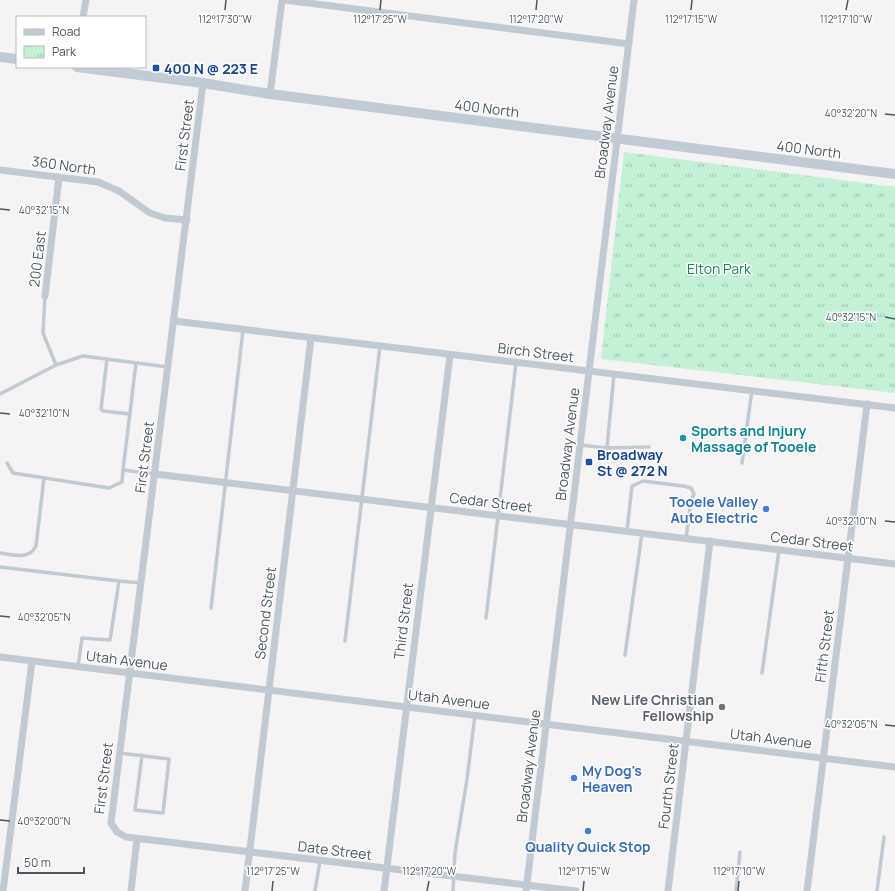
<svg xmlns="http://www.w3.org/2000/svg" width="895" height="891" viewBox="0 0 895 891" font-family="Manrope,sans-serif">
<style>
.park{fill:url(#park-tufts)}
.lines{fill:none;stroke-linecap:round;stroke-linejoin:round}
.lane{stroke:#c1cad2;stroke-width:3.5}
.street{stroke:#c1cad2;stroke-width:7}
.secondary{stroke:#c1cbd6;stroke-width:10}
.ticks{fill:none;stroke:#4a5661;stroke-width:1.5}
.transit-dot{fill:#1a4fb4;stroke:#fff;stroke-width:1.5}
.culture-dot{fill:#0f9aa8;stroke:#fff;stroke-width:1.5}
.shop-dot{fill:#3f7fe0;stroke:#fff;stroke-width:1.5}
.worship-dot{fill:#6b7280;stroke:#fff;stroke-width:1.5}
.labels{text-anchor:middle;dominant-baseline:central;stroke-width:3;stroke-linejoin:round;paint-order:stroke}
.transit-label{font-size:14px;font-weight:bold;fill:#164399;stroke:#fff;text-anchor:start}
.street-label{font-size:14px;fill:#4a5661;stroke:#fff}
.park-label{font-size:14px;fill:#17864f;stroke:#fff}
.culture-label{font-size:14px;font-weight:bold;fill:#0d838f;stroke:#fff;text-anchor:start}
.shop-label{font-size:14px;font-weight:bold;fill:#366cbe;stroke:#fff;text-anchor:end}
.worship-label{font-size:14px;font-weight:bold;fill:#5b616d;stroke:#fff;text-anchor:end}
.ticks-label{font-size:10px;text-anchor:middle;fill:#4a5661;stroke:#fff;stroke-width:3;stroke-linejoin:round;paint-order:stroke}
</style>
<defs>
<pattern id="park-tufts" width="24" height="20" patternUnits="userSpaceOnUse"><rect width="24" height="20" fill="#c3f1d5"/><path d="M3 7l-1-3M5 7V3M7 7l1-3M15 17l-1-3M17 17v-4M19 17l1-3" fill="none" stroke="#a0c6b0"/></pattern>
</defs>
<rect width="100%" height="100%" fill="#f5f3f3"/>
<polygon class="park" points="624,152 895,187 895,393 601,359"/>
<g class="lines">
<g class="lane">
<polyline points="45,296 43,333 56,365"/>
<polyline points="107,359 101,409 103,411 130,414"/>
<polyline points="0,394 56,365 83,356 168,367"/>
<polyline points="580,445 607,448 649,447"/>
<polyline points="607,448 614,374"/>
<polyline points="7,463 13,473 109,488 122,482 123,470 154,474"/>
<polyline points="742,463 752,390"/>
<polyline points="123,470 136,363"/>
<polyline points="627,531 632,486 643,481 683,486 691,488 694,494 691,501 686,538"/>
<path d="M0,553C13,555 29,560 36,546L44,478"/>
<polyline points="0,567 119,581"/>
<polyline points="211,608 243,330"/>
<polyline points="486,618 516,363"/>
<polyline points="345,641 380,346"/>
<polyline points="625,655 642,533"/>
<polyline points="78,667 82,638 110,640 119,581 142,583"/>
<polyline points="762,673 779,550"/>
<polyline points="119,753 169,759 163,813 135,810 142,755"/>
<polyline points="315,891 320,861"/>
<polyline points="453,891 455,853 467,779 475,715"/>
<polyline points="736,891 740,852"/>
<polyline points="877,891 884,837"/>
</g>
<g class="street">
<polyline points="285,0 629,44"/>
<polyline points="83,17 86,0"/>
<polyline points="203,83 111,823 117,832 126,837 576,891"/>
<polyline points="270,94 282,0"/>
<polyline points="0,170 98,182 119,191 150,213 165,218 187,220"/>
<polyline points="45,296 59,177"/>
<polyline points="174,321 895,408"/>
<polyline points="155,474 895,564"/>
<polyline points="0,657 895,767"/>
<polyline points="3,891 32,661"/>
<polyline points="131,891 137,839"/>
<polyline points="245,891 311,338"/>
<polyline points="384,891 450,355"/>
<polyline points="526,891 634,0"/>
<polyline points="668,891 710,541"/>
<polyline points="807,891 867,404"/>
</g>
<g class="secondary">
<polyline points="0,57 17,59"/>
<polyline points="77,67 203,83 270,94 895,174"/>
</g>
</g>
<path class="ticks" d="M225,10L226,0M380,10L381,0M536,10L537,0M691,10L692,0M846,10L848,0M885,114L895,115M0,209L10,210M885,317L895,319M0,413L10,414M885,521L895,522M0,616L10,617M885,725L895,726M0,820L10,821M272,891L273,881M427,891L429,881M583,891L584,881M738,891L739,881"/>
<g class="transit-dot">
<rect x="152" y="64" width="8" height="8" rx="2"/>
<rect x="585" y="458" width="8" height="8" rx="2"/>
</g>
<circle class="culture-dot" cx="683" cy="438" r="4"/>
<g class="shop-dot">
<circle cx="766" cy="509" r="4"/>
<circle cx="574" cy="778" r="4"/>
<circle cx="588" cy="831" r="4"/>
</g>
<circle class="worship-dot" cx="722" cy="707" r="4"/>
<g class="labels">
<g class="transit-label">
<text x="164" y="68">400 N @ 223 E</text>
<text x="597" y="454">Broadway<tspan x="597" dy="16">St @ 272 N</tspan></text>
</g>
<g class="street-label">
<text transform="translate(487 108) rotate(7)">400 North</text>
<text transform="translate(606 122) rotate(-83)">Broadway Avenue</text>
<text transform="translate(184 135) rotate(-83)">First Street</text>
<text transform="translate(809 149) rotate(7)">400 North</text>
<text transform="translate(64 165) rotate(8)">360 North</text>
<text transform="translate(37 259) rotate(-83)">200 East</text>
<text transform="translate(536 352) rotate(7)">Birch Street</text>
<text transform="translate(567 444) rotate(-83)">Broadway Avenue</text>
<text transform="translate(144 457) rotate(-83)">First Street</text>
<text transform="translate(491 502) rotate(7)">Cedar Street</text>
<text transform="translate(812 541) rotate(7)">Cedar Street</text>
<text transform="translate(265 613) rotate(-83)">Second Street</text>
<text transform="translate(403 621) rotate(-83)">Third Street</text>
<text transform="translate(824 646) rotate(-83)">Fifth Street</text>
<text transform="translate(127 660) rotate(7)">Utah Avenue</text>
<text transform="translate(449 699) rotate(7)">Utah Avenue</text>
<text transform="translate(771 738) rotate(7)">Utah Avenue</text>
<text transform="translate(528 766) rotate(-83)">Broadway Avenue</text>
<text transform="translate(103 778) rotate(-83)">First Street</text>
<text transform="translate(668 786) rotate(-83)">Fourth Street</text>
<text transform="translate(335 850) rotate(7)">Date Street</text>
</g>
<g class="park-label">
<text x="719" y="268">Elton Park</text>
</g>
<g class="culture-label">
<text x="691" y="430">Sports and Injury<tspan x="691" dy="16">Massage of Tooele</tspan></text>
</g>
<g class="shop-label">
<text x="758" y="501">Tooele Valley<tspan x="758" dy="16">Auto Electric</tspan></text>
<text x="582" y="770" text-anchor="start">My Dog's<tspan x="582" dy="16">Heaven</tspan></text>
<text x="588" y="846" text-anchor="middle">Quality Quick Stop</text>
</g>
<g class="worship-label">
<text x="714" y="699">New Life Christian<tspan x="714" dy="16">Fellowship</tspan></text>
</g>
</g>
<g class="ticks-label">
<text x="225" y="23">112°17'30"W</text>
<text x="380" y="23">112°17'25"W</text>
<text x="536" y="23">112°17'20"W</text>
<text x="691" y="23">112°17'15"W</text>
<text x="846" y="23">112°17'10"W</text>
<text x="851" y="117">40°32'20"N</text>
<text x="44" y="214">40°32'15"N</text>
<text x="851" y="321">40°32'15"N</text>
<text x="44" y="417">40°32'10"N</text>
<text x="851" y="525">40°32'10"N</text>
<text x="44" y="621">40°32'05"N</text>
<text x="851" y="728">40°32'05"N</text>
<text x="44" y="825">40°32'00"N</text>
<text x="273" y="875">112°17'25"W</text>
<text x="429" y="875">112°17'20"W</text>
<text x="584" y="875">112°17'15"W</text>
<text x="739" y="875">112°17'10"W</text>
</g>
<rect x="16" y="16" width="130" height="52" fill="#ffffff" stroke="#b7bbc0"/>
<rect x="24" y="29" width="20" height="6" fill="#c1cbd6" stroke="#b7bbc0"/>
<text x="52" y="36" font-size="12" fill="#4a5661">Road</text>
<rect x="24" y="46" width="20" height="12" fill="url(#park-tufts)" stroke="#b7bbc0"/>
<text x="52" y="56" font-size="12" fill="#4a5661">Park</text>
<path d="M18 867v6h66v-6" fill="none" stroke="#4a5661" stroke-width="2"/>
<text x="24" y="867" font-size="12" fill="#4a5661" stroke="#ffffff" stroke-width="3" paint-order="stroke">50 m</text>
</svg>
